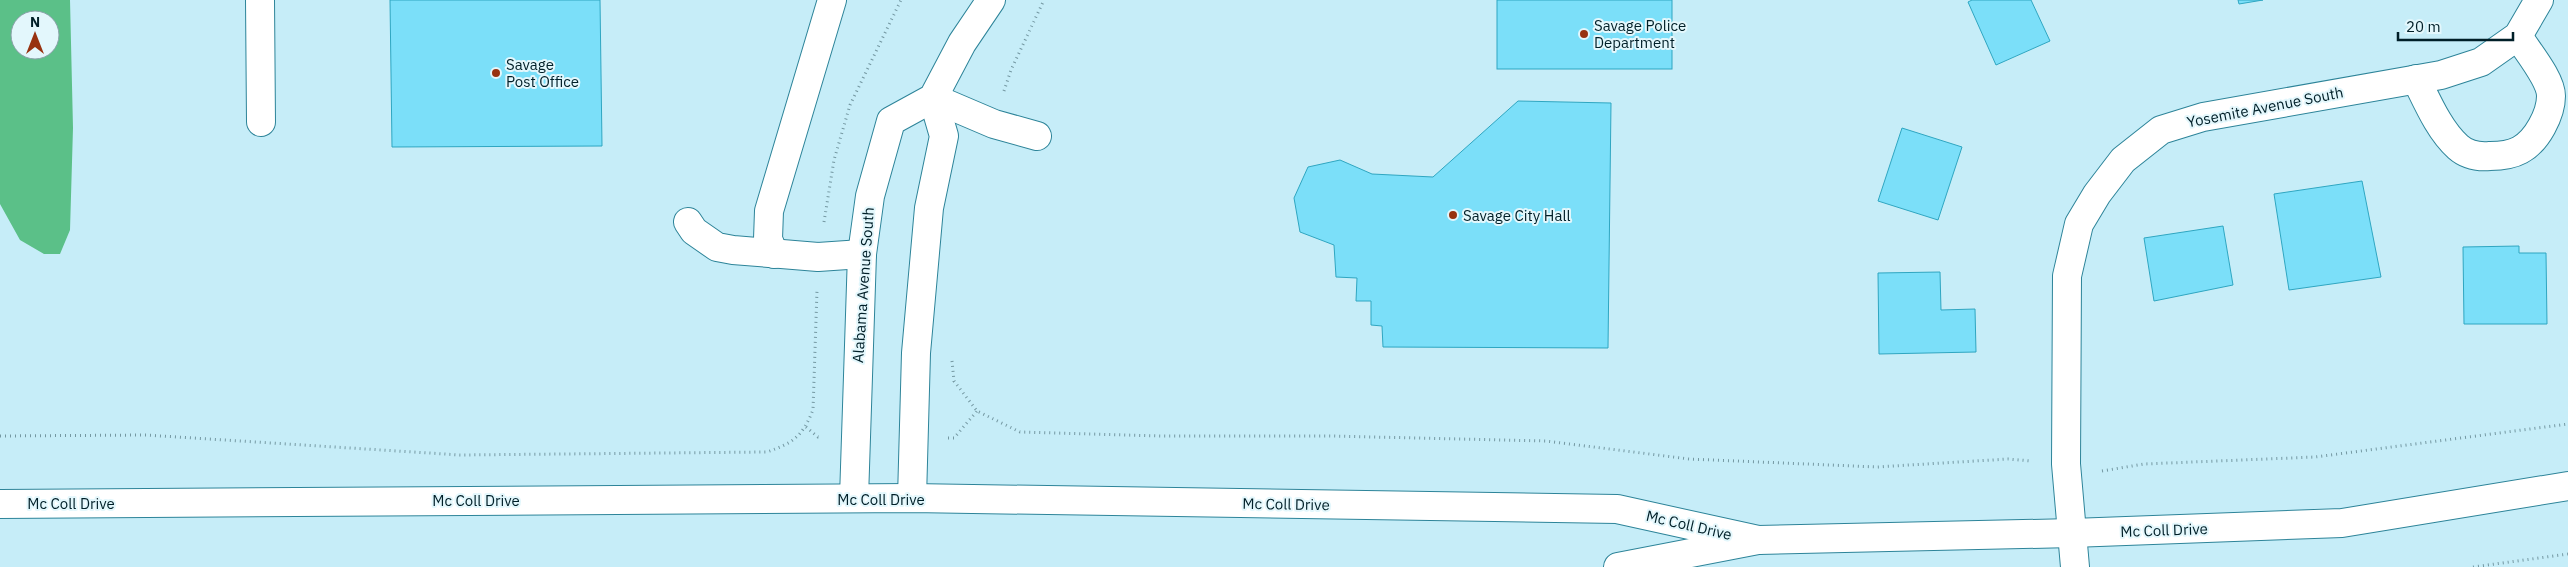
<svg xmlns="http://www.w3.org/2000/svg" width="2568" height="567" viewBox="0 0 2568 567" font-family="'IBM Plex Sans',sans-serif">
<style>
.water{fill:#5bc088;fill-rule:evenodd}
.building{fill:#7bdff9;stroke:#2fa6c1}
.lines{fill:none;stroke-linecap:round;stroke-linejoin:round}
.minor-casing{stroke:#2d8499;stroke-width:30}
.major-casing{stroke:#2d8499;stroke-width:30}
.path{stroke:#7498a2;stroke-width:3;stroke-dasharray:1 4;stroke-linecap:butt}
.minor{stroke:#fff;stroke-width:28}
.major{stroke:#fff;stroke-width:28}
.poi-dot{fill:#983210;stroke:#e3f7fc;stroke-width:2}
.labels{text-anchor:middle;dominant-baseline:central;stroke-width:4;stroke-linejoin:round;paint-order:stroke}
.poi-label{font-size:15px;fill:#001f28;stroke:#e3f7fc;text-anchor:start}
.street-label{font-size:15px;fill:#001f28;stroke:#e3f7fc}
</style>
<rect width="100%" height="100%" fill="#c6edf8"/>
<path class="water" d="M0,0H70L73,128L70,230L60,254H44L20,240L0,204ZM20,20H50V50H20Z"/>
<g class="building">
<polygon points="390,0 600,0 602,146 392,147"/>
<rect x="1497" y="0" width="175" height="69"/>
<polygon points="1972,0 2031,0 2050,41 1996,65 1968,2"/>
<polygon points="2238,0 2263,0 2239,4"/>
<polygon points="1518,101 1611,103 1608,348 1383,347 1382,326 1371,325 1371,301 1356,301 1357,278 1336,277 1334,245 1300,232 1294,198 1308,167 1340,160 1372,174 1433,177"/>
<polygon points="1902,128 1962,147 1938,220 1878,201"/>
<polygon points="2362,181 2381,277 2289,290 2274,194"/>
<polygon points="2223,226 2233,285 2154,301 2144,238"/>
<polygon points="2519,246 2519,253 2546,253 2547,324 2464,324 2463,247"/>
<polygon points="1940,272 1941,310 1975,309 1976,352 1879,354 1878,273"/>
</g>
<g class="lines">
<g class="minor-casing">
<g id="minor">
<polyline points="260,0 261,122"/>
<path d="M2416,79C2427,101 2439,130 2458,147C2467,155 2479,157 2490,156C2500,156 2511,155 2520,150C2537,141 2551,114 2551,96C2551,79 2527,51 2518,36"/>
<polyline points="933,98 994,124 1037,136"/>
<polyline points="688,222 694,231 717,247 733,250 818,257 862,254"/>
<polyline points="774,254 768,239 769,211 832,0"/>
<polyline points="854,498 862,254 870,196 891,121 933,98 962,43 991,0"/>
<polyline points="912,498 916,353 929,208 944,136 933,98"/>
<polyline points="2075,567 2066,464 2067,276 2079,224 2097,194 2123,160 2161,130 2203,117 2441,75 2481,62 2518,36 2539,0"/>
</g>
</g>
<g class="major-casing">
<g id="major">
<polyline points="0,504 912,498 1617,509 1758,540"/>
<polyline points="1618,567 1758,540 2072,533 2342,523 2568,486"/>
</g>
</g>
<g class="path">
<polyline points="1004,91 1011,70 1044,0"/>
<polyline points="824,222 834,160 850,105 901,0"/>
<polyline points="952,361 954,381 977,411 1020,432 1161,436 1330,436 1546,441 1689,459 1877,467 2008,459 2031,461"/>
<polyline points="806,427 818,437 822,437"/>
<path d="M0,436L146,435L460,455L767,452C793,443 802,437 813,410L817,290"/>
<polyline points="948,438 954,438 977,411"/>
<polyline points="2102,471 2144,464 2315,457 2568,424"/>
<polyline points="2473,567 2568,554"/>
</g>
<use href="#minor" class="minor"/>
<use href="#major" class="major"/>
</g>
<g class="poi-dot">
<circle cx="1584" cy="34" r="5"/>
<circle cx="496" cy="73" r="5"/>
<circle cx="1453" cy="215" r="5"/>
</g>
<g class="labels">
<g class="poi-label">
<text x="1594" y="25">Savage Police<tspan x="1594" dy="17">Department</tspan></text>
<text x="506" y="64">Savage<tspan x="506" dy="17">Post Office</tspan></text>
<text x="1463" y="215">Savage City Hall</text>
</g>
<g class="street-label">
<text transform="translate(2265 107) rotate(-11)">Yosemite Avenue South</text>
<text transform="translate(863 285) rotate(-86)">Alabama Avenue South</text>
<text x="881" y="499">Mc Coll Drive</text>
<text x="476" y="500">Mc Coll Drive</text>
<text x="71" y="503">Mc Coll Drive</text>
<text transform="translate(1286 504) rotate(1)">Mc Coll Drive</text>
<text transform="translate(1689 525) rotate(13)">Mc Coll Drive</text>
<text transform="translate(2164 530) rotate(-2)">Mc Coll Drive</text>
</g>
</g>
<g transform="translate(35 35)"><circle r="24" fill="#e3f7fc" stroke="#88a1a7"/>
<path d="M0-4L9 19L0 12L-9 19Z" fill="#983210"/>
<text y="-8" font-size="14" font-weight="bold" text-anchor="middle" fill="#001f28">N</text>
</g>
<path d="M2398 32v8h115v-8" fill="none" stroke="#001f28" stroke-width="2.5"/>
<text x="2406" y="32" font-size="15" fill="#001f28" stroke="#e3f7fc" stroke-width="4" paint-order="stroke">20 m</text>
</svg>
